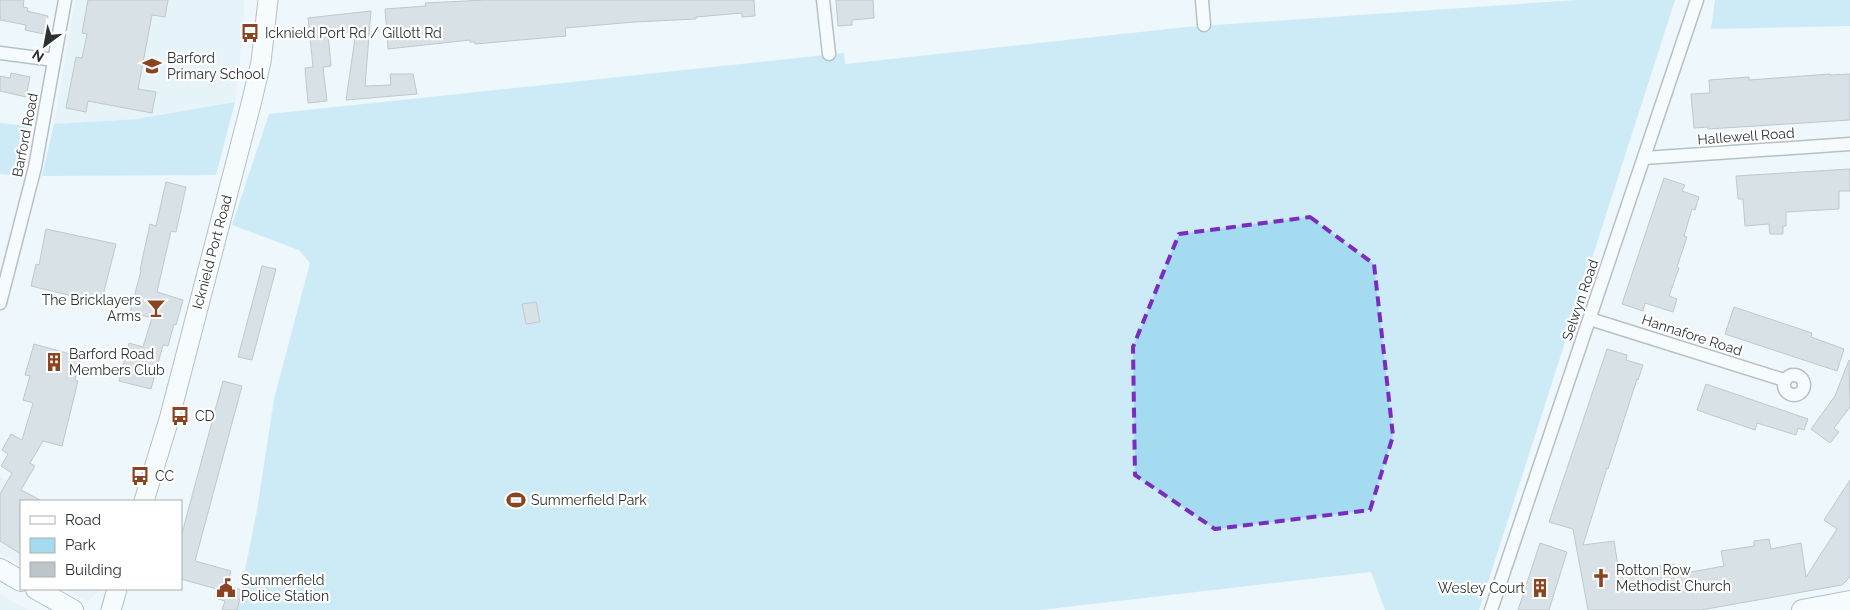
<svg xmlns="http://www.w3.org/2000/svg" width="1850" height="610" viewBox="0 0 1850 610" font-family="Raleway,sans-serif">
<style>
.built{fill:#dcedf5}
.green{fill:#a4dbf1}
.building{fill:#bcc5c9;stroke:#858e91}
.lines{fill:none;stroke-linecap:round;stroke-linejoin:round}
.minor-casing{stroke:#747c7f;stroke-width:15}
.secondary-casing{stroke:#747c7f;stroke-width:21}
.primary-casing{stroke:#747c7f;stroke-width:22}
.minor{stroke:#fff;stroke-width:12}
.secondary{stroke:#fff;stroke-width:19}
.primary{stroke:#fff;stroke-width:20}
.marked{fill:none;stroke:#7b2cbf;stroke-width:4;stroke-dasharray:10 6;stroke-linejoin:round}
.labels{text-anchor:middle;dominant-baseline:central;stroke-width:4.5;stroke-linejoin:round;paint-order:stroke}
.poi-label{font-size:14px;fill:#2d3132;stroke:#fff;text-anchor:start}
.street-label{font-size:14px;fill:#2d3132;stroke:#fff}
</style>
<rect width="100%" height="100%" fill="#eef7fb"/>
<g class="built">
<polygon points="75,0 244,0 244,29 235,102 137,119 54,124"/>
<polygon points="0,477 43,501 21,501 21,565 0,554"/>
<polygon points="64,589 102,589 87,601"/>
<polygon points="0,594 28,610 0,610"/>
</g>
<g class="green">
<polygon points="1576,0 1675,0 1479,610 1385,610 1371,572 1040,610 237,610 257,510 274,399 310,263 299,250 232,225 269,114 844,53 845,64 1186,27"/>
<polygon points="1715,0 1850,0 1850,26 1711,29"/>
<polygon points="235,102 216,175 42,176 54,124 137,119"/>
<polygon points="0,123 28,126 17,175 0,174"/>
</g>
<g class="building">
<polygon points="0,0 24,0 23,7 28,8 27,11 48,16 44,34 25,30 26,25 0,20"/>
<polygon points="88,0 168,0 165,17 152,15 138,89 156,92 152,113 88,101 86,112 66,108 76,57 82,58 87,34 82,33"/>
<polygon points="486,0 754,0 755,16 742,17 742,13 696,17 696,19 634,22 565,28 566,36 475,44 475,42 470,42 470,40 388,49 385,9 426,6 425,3"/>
<polygon points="836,0 873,0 874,18 852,20 852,25 838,26"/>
<polygon points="371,11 365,86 391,85 390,74 413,74 417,94 346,100 356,31 328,34 331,66 323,67 327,101 308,103 305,68 313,67 308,18"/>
<polygon points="11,73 30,77 26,97 0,91 0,76 10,78"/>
<polygon points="1830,74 1830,75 1850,74 1850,120 1708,129 1708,127 1694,128 1691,94 1710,93 1709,80 1749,77 1749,80"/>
<polygon points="1850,169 1850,191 1839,191 1839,209 1786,212 1786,226 1783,226 1783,234 1770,234 1769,224 1745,226 1743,199 1738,199 1736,176"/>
<polygon points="1664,178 1685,185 1682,191 1699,197 1695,210 1692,209 1684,236 1687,237 1677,267 1679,268 1669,296 1677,299 1673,312 1645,303 1643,311 1622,304"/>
<polygon points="166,182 186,187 176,232 171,231 157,292 183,300 176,325 174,324 168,346 163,345 151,389 119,381 129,343 143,347 152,318 130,312 141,271 140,270 150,224 156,226"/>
<polygon points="46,229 116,244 101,303 31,286 36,264 39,265"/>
<polygon points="262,266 276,269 252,360 238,357"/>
<polygon points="536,302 540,322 526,324 522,304"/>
<polygon points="1734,307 1812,333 1811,337 1844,349 1837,371 1725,334"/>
<polygon points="34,344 81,357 75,380 78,381 62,446 43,441 30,463 35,466 21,490 42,501 21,501 21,554 0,541 0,494 12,473 1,466 8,454 2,450 11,434 22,440 33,403 23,400 30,376 25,375"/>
<polygon points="1607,349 1627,355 1626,360 1643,365 1638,380 1637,379 1608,469 1607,468 1583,545 1614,541 1619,572 1674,564 1675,570 1679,569 1680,574 1724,566 1721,551 1754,546 1754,541 1769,539 1771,549 1801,543 1806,577 1837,529 1824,520 1850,480 1850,577 1842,585 1701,610 1588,610 1573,529 1549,522"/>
<polygon points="1849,360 1850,407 1834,428 1839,432 1830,443 1811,429 1835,396"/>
<polygon points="223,381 242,386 195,561 231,571 227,586 242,590 237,610 222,610 225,601 215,598 217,589 181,579 181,537"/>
<polygon points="1706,384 1808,419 1804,430 1798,428 1796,435 1757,423 1755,430 1697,410"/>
<polygon points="1540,543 1567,552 1549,610 1518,610"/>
</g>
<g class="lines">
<g class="minor-casing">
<g id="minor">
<polyline points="823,0 829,54"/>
<polyline points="1202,0 1204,25"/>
<polyline points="0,53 54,60"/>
<polyline points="1644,158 1850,144"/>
<polyline points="0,303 35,167 65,0"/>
<polyline points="1590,319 1784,380"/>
<circle cx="1794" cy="385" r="10"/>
<polyline points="1491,610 1697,0"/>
</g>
</g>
<g class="secondary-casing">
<g id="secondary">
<polyline points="144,501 170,416 251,104 261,62 268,0"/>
<polyline points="111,610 117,589"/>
</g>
</g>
<g class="primary-casing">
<g id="primary">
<polyline points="0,569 21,581"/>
<polyline points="36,589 73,610"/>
<polyline points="1802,610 1850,601"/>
</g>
</g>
<use href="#minor" class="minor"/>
<use href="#secondary" class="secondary"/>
<use href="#primary" class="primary"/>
</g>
<path d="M0 0H1850V610H0ZM1310,217L1374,264L1393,436L1370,510L1215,529L1135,475L1133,347L1179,234Z" fill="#eef7fb" fill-opacity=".55" fill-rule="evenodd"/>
<path class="marked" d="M1310,217L1374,264L1393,436L1370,510L1215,529L1135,475L1133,347L1179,234Z"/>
<defs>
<g id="bus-bare" transform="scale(1.5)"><path d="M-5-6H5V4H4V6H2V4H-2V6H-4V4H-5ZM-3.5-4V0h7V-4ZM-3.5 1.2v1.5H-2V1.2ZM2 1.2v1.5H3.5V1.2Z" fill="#8b4422" stroke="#fff" stroke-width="2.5" paint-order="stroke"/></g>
<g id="school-bare" transform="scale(1.5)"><path d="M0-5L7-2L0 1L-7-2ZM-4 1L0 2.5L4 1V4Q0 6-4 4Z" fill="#8b4422" stroke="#fff" stroke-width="2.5" paint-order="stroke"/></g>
<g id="bar-bare" transform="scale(1.5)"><path d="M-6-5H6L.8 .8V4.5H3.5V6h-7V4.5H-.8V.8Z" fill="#8b4422" stroke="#fff" stroke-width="2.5" paint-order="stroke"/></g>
<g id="building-bare" transform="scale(1.5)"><path d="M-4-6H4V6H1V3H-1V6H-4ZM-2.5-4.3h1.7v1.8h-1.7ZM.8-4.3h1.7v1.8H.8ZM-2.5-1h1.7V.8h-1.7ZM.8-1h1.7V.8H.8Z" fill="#8b4422" stroke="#fff" stroke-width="2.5" paint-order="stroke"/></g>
<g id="stadium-bare" transform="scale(1.5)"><path d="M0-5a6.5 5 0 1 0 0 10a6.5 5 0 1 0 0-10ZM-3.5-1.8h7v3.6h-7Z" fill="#8b4422" stroke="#fff" stroke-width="2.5" paint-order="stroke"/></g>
<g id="church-bare" transform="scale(1.5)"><path d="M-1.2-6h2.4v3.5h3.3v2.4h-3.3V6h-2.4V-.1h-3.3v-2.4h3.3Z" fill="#8b4422" stroke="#fff" stroke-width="2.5" paint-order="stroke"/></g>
<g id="civic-bare" transform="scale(1.5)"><path d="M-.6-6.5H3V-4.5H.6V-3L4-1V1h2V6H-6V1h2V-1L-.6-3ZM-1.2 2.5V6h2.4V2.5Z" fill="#8b4422" stroke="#fff" stroke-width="2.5" paint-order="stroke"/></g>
</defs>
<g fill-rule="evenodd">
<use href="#bus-bare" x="250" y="33"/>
<use href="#school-bare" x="152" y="66"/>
<use href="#bar-bare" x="156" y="308"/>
<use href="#building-bare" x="54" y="362"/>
<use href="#bus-bare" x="180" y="416"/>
<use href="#bus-bare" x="140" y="476"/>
<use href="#stadium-bare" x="516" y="500"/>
<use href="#church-bare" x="1601" y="578"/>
<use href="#civic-bare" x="226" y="588"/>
<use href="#building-bare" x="1540" y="588"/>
</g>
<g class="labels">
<g class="poi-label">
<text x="265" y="33">Icknield Port Rd / Gillott Rd</text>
<text x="167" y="58">Barford<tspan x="167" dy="16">Primary School</tspan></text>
<text x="141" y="300" text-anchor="end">The Bricklayers<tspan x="141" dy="16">Arms</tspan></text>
<text x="69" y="354">Barford Road<tspan x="69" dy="16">Members Club</tspan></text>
<text x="195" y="416">CD</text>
<text x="155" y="476">CC</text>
<text x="531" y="500">Summerfield Park</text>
<text x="1616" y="570">Rotton Row<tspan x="1616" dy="16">Methodist Church</tspan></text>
<text x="241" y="580">Summerfield<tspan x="241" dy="16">Police Station</tspan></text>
<text x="1525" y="588" text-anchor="end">Wesley Court</text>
</g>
<g class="street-label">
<text transform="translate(25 135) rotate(-79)">Barford Road</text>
<text transform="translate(1746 136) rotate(-4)">Hallewell Road</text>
<text transform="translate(212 252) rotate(-75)">Icknield Port Road</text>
<text transform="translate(1580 300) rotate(-71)">Selwyn Road</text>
<text transform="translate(1692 335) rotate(18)">Hannafore Road</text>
</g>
</g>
<rect x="20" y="500" width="162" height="90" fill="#ffffff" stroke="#abadad"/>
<rect x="30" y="516" width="25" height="8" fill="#ffffff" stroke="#abadad"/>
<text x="65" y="525" font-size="15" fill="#2d3132">Road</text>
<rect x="30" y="538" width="25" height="15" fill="#a4dbf1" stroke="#abadad"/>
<text x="65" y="550" font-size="15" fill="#2d3132">Park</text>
<rect x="30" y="562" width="25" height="15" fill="#bcc5c9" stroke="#abadad"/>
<text x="65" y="575" font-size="15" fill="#2d3132">Building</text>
<g transform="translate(45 45) rotate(212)" stroke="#ffffff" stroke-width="4" paint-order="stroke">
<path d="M0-4L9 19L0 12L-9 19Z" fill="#2d3132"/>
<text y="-8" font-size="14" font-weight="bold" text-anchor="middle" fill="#2d3132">N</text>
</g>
</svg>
